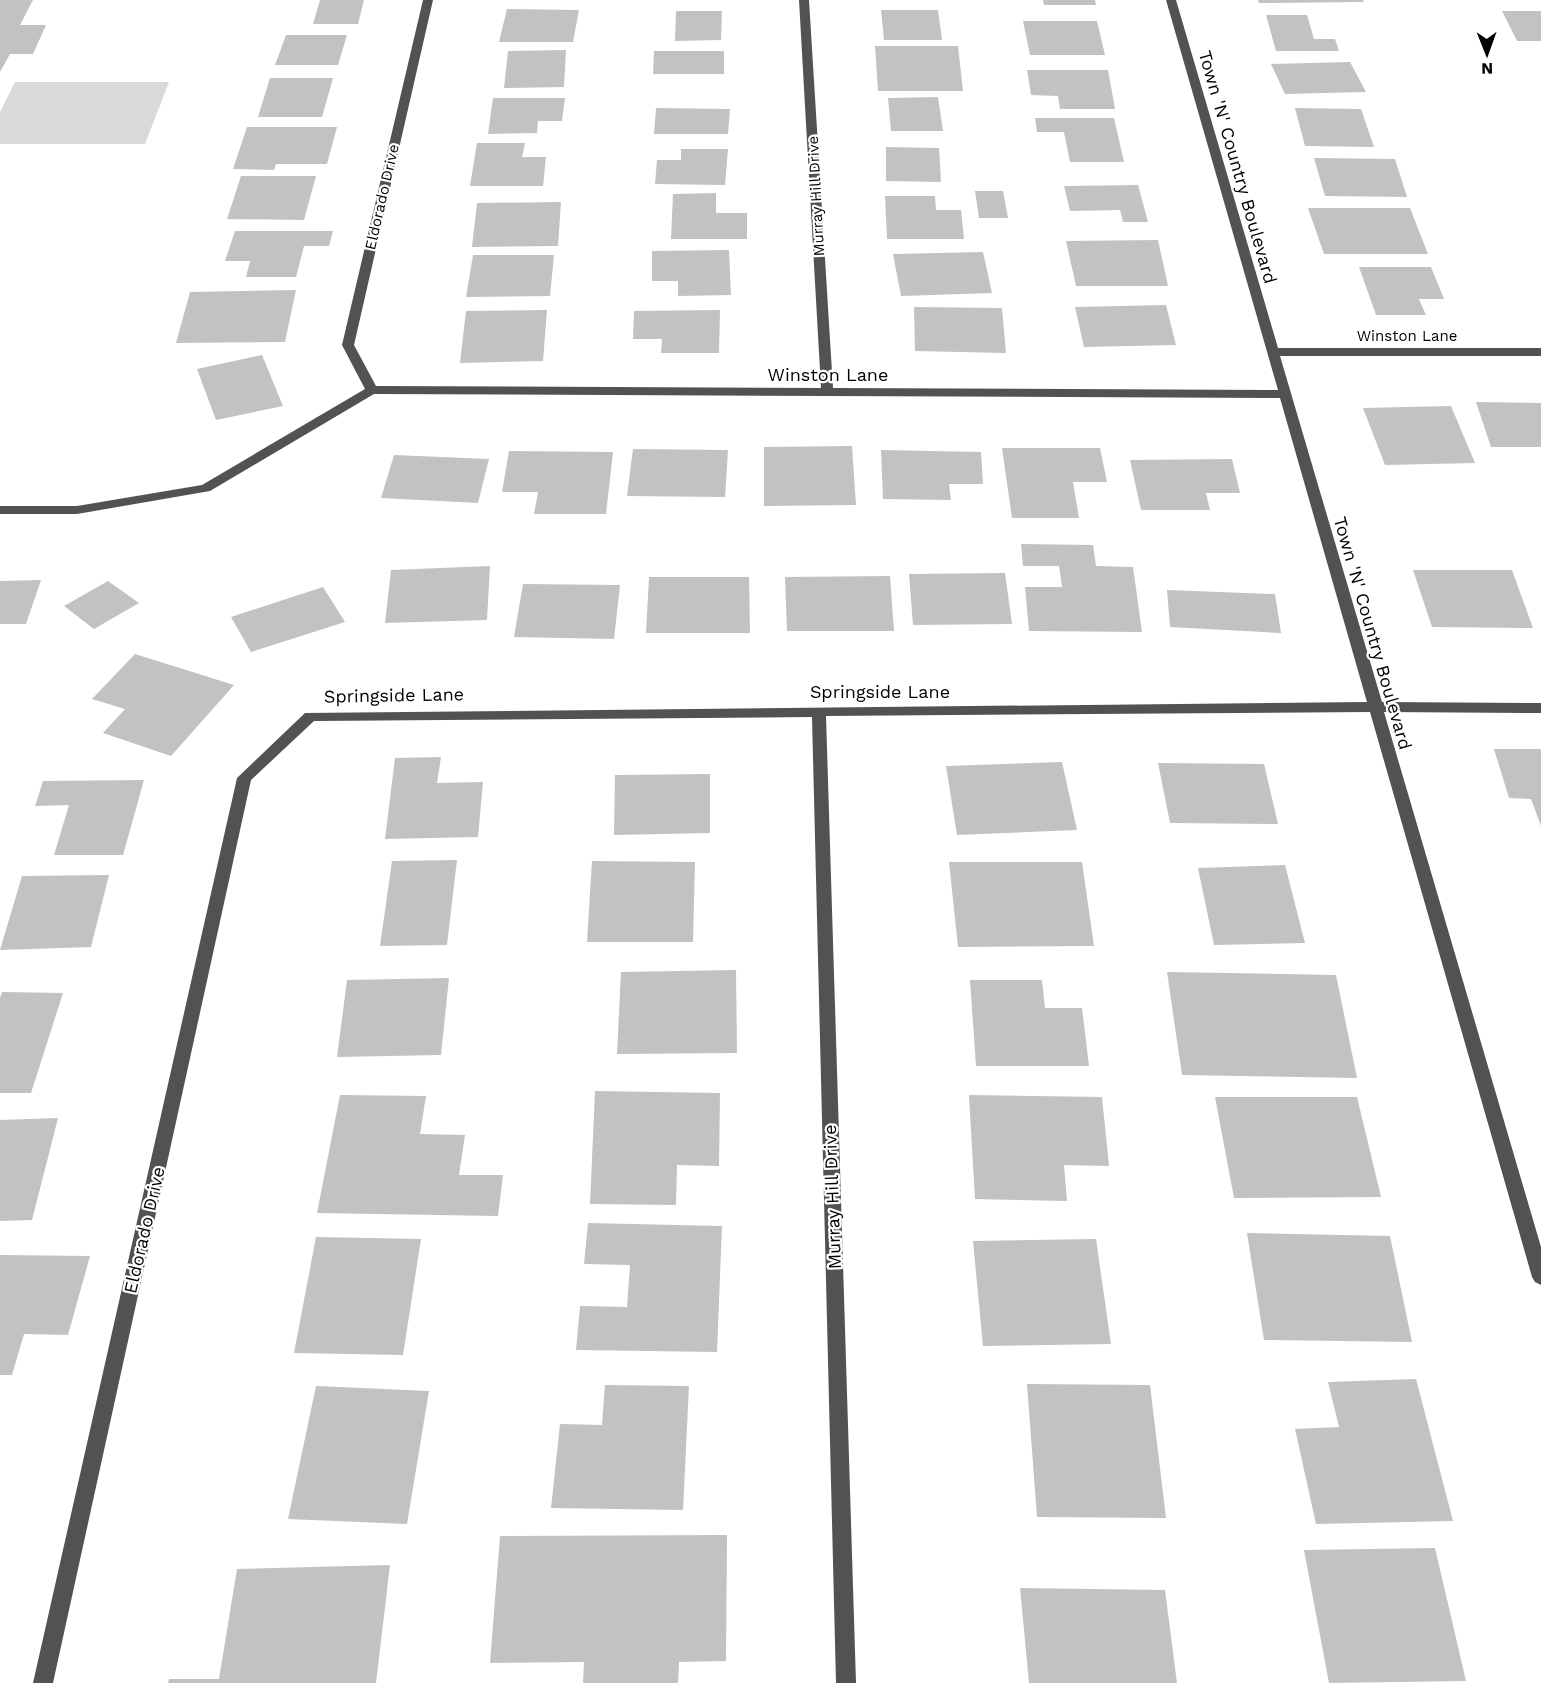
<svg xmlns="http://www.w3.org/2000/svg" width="1541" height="1683" viewBox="0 0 1541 1683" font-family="'Work Sans',sans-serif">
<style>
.green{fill:#d9d9d9}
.building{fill:#c2c2c2}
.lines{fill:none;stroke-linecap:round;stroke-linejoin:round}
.minor{fill:#525252;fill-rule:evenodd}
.labels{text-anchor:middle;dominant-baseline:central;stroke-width:4.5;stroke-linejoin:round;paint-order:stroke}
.far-street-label{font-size:15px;fill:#000;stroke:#fff}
.street-label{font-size:18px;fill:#000;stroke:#fff}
</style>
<rect width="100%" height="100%" fill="#fff"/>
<polygon class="green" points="15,82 169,82 145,144 0,144 0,112"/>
<g class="building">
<polygon points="0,0 33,0 20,25 46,25 33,54 10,54 0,72"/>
<polygon points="320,0 364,0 358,24 313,24"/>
<polygon points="1043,0 1095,0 1096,5 1044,5"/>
<polygon points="1258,0 1363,0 1364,2 1259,3"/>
<polygon points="507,9 579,10 573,42 499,42"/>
<polygon points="881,10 938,10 942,40 884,40"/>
<polygon points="676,11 722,11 721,40 675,41"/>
<polygon points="1502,11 1541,11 1541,41 1517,41"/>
<polygon points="1266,15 1307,15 1314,39 1335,39 1339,51 1276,51"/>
<polygon points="1023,21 1097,21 1105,55 1030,55"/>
<polygon points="286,35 347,35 338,65 275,65"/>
<polygon points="875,46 958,46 963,91 878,91"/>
<polygon points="566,50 564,87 504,88 508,51"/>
<polygon points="654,51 724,51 724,74 653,74"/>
<polygon points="1350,62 1366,92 1285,94 1271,64"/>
<polygon points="1027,70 1108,70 1115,109 1060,109 1058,96 1031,95"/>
<polygon points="270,78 333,78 322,117 258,117"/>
<polygon points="938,97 943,131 891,131 888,98"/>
<polygon points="493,98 565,98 562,121 538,121 537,133 488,134"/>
<polygon points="656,108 730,109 728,134 654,134"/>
<polygon points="1295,108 1361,109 1374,147 1305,146"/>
<polygon points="1035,118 1114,118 1124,162 1070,162 1064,132 1037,132"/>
<polygon points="247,127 337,127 327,164 276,164 274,170 233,169"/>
<polygon points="477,143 525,143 522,157 546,157 543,186 470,186"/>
<polygon points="886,147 939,148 941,182 886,181"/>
<polygon points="681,149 728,149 725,185 655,184 657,160 681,160"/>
<polygon points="1314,158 1395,159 1407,197 1325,196"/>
<polygon points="241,176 316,176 304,220 227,219"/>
<polygon points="1138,185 1148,222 1123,222 1120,210 1070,211 1064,186"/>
<polygon points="975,191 1003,191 1008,218 979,218"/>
<polygon points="716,193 716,213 747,213 747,239 671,239 673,194"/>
<polygon points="885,196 935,196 936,210 961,210 964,239 887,239"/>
<polygon points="561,202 558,246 472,247 477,203"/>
<polygon points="1308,208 1410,208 1428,254 1324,254"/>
<polygon points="235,231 333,231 329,246 304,246 296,277 246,277 250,261 225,261"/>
<polygon points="1158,240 1168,286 1076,286 1066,241"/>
<polygon points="729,250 731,295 678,296 678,281 652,281 652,251"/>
<polygon points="983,252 992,293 901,296 893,254"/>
<polygon points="473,255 554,255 550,296 466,297"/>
<polygon points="1359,267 1431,267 1444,299 1419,299 1426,315 1376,315"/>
<polygon points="296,290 285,342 176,343 190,292"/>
<polygon points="1166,305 1176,345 1084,347 1075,307"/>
<polygon points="914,307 1002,308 1006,353 915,351"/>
<polygon points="547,310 543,361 460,363 466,311"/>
<polygon points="720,310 719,353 661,353 662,339 633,339 634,311"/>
<polygon points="262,355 283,406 216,420 197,369"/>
<polygon points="1476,402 1541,403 1541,447 1491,447"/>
<polygon points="1451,406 1475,463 1385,465 1363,408"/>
<polygon points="852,446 856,505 764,506 764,447"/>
<polygon points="1002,448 1100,448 1107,482 1073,482 1079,518 1012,518"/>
<polygon points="633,449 728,450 725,497 627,496"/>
<polygon points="881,450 981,452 983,484 949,484 951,500 883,499"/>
<polygon points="509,451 613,452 606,514 534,514 538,492 502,492"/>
<polygon points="394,455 489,459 478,503 381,498"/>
<polygon points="1232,459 1240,493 1206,493 1210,510 1141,510 1130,460"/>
<polygon points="1021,544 1093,545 1096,566 1133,567 1142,632 1029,631 1025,587 1062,587 1059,566 1023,566"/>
<polygon points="490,566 487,620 385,623 391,570"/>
<polygon points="1413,570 1512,570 1533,628 1432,627"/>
<polygon points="1005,573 1012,624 913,625 909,574"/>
<polygon points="890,576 894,631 787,631 785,577"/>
<polygon points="649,577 749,577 750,633 646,633"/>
<polygon points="41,580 26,624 0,624 0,581"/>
<polygon points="108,581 139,603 94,629 64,606"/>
<polygon points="523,584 620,585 614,639 514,637"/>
<polygon points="323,587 345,622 251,652 231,617"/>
<polygon points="1167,590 1275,594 1281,633 1170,627"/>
<polygon points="135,654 234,685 171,756 103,733 125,709 92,699"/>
<polygon points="1494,749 1541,749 1541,826 1531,799 1509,798"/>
<polygon points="441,757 437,783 483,782 478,837 385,839 395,758"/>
<polygon points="1062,762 1077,830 957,835 946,766"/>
<polygon points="1158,763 1264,764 1278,824 1170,823"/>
<polygon points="710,774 710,833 614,835 615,775"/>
<polygon points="144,780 123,855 54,855 69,805 35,806 43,781"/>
<polygon points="457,860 447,945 380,946 392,861"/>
<polygon points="592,861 695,862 693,942 587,942"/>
<polygon points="949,862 1082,862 1094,946 958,947"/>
<polygon points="1285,865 1305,943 1214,945 1198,868"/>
<polygon points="109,875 91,947 0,950 22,876"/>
<polygon points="736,970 737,1053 617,1054 621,972"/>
<polygon points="1167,972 1336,975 1357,1078 1182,1075"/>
<polygon points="449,978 441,1055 337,1057 347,980"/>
<polygon points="970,980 1042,980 1045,1008 1082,1008 1089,1066 976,1066"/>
<polygon points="2,992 63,993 31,1093 0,1093 0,998"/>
<polygon points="595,1091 720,1093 719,1166 677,1165 676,1205 590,1204"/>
<polygon points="340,1095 426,1096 420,1134 465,1135 459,1175 503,1175 498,1216 317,1213"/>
<polygon points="969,1095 1102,1097 1109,1166 1064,1165 1067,1201 975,1199"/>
<polygon points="1215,1097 1357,1097 1381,1197 1234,1198"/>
<polygon points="58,1118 32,1220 0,1221 0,1120"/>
<polygon points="588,1223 722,1226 717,1352 576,1350 580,1306 627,1307 630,1265 584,1264"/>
<polygon points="1247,1233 1390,1236 1412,1342 1264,1340"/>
<polygon points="316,1237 421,1239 403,1355 294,1353"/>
<polygon points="1096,1239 1111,1344 983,1346 973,1241"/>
<polygon points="0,1255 90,1256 68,1335 24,1334 12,1375 0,1375"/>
<polygon points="1416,1379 1453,1521 1316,1524 1295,1429 1339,1427 1328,1382"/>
<polygon points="1027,1384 1150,1385 1166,1518 1037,1517"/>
<polygon points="605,1385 689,1386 683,1510 551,1508 560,1424 602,1425"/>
<polygon points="316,1386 429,1391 407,1524 288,1519"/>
<polygon points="727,1535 726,1661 679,1662 678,1683 583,1683 584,1662 490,1663 500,1536"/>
<polygon points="1435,1548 1466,1681 1329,1683 1304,1550"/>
<polygon points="390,1565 376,1683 168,1683 169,1679 219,1679 237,1569"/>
<polygon points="1020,1588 1165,1590 1177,1683 1029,1683"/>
</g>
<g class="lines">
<polygon class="minor" points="423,0 433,0 354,345 376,386 821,388 799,0 809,0 833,388 1278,390 1166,0 1176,0 1278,348 1541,348 1541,356 1280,356 1382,702 1541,703 1541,713 1384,712 1541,1247 1541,1285 1535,1282 1532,1277 1370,712 826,716 856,1683 836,1683 812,717 314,721 251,780 53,1683 33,1683 237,778 305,713 1367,702 1280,398 374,394 210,491 77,514 0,514 0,506 77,506 202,485 365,389 342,345"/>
</g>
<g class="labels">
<g class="far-street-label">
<text transform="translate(816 196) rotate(-93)">Murray Hill Drive</text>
<text transform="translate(382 197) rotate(-77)">Eldorado Drive</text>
<text x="1407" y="336">Winston Lane</text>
</g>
<g class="street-label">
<text transform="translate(1238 167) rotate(74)">Town 'N' Country Boulevard</text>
<text x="828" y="374">Winston Lane</text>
<text transform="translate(1373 633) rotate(74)">Town 'N' Country Boulevard</text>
<text x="880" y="691">Springside Lane</text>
<text transform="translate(394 695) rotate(-1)">Springside Lane</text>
<text transform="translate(832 1197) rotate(-92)">Murray Hill Drive</text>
<text transform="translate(144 1230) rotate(-77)">Eldorado Drive</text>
</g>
</g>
<g transform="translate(1487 54) rotate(179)" stroke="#ffffff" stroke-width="4.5" paint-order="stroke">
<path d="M0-4.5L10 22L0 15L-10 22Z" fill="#000000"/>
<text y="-9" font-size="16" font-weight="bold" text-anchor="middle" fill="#000000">N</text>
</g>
</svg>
